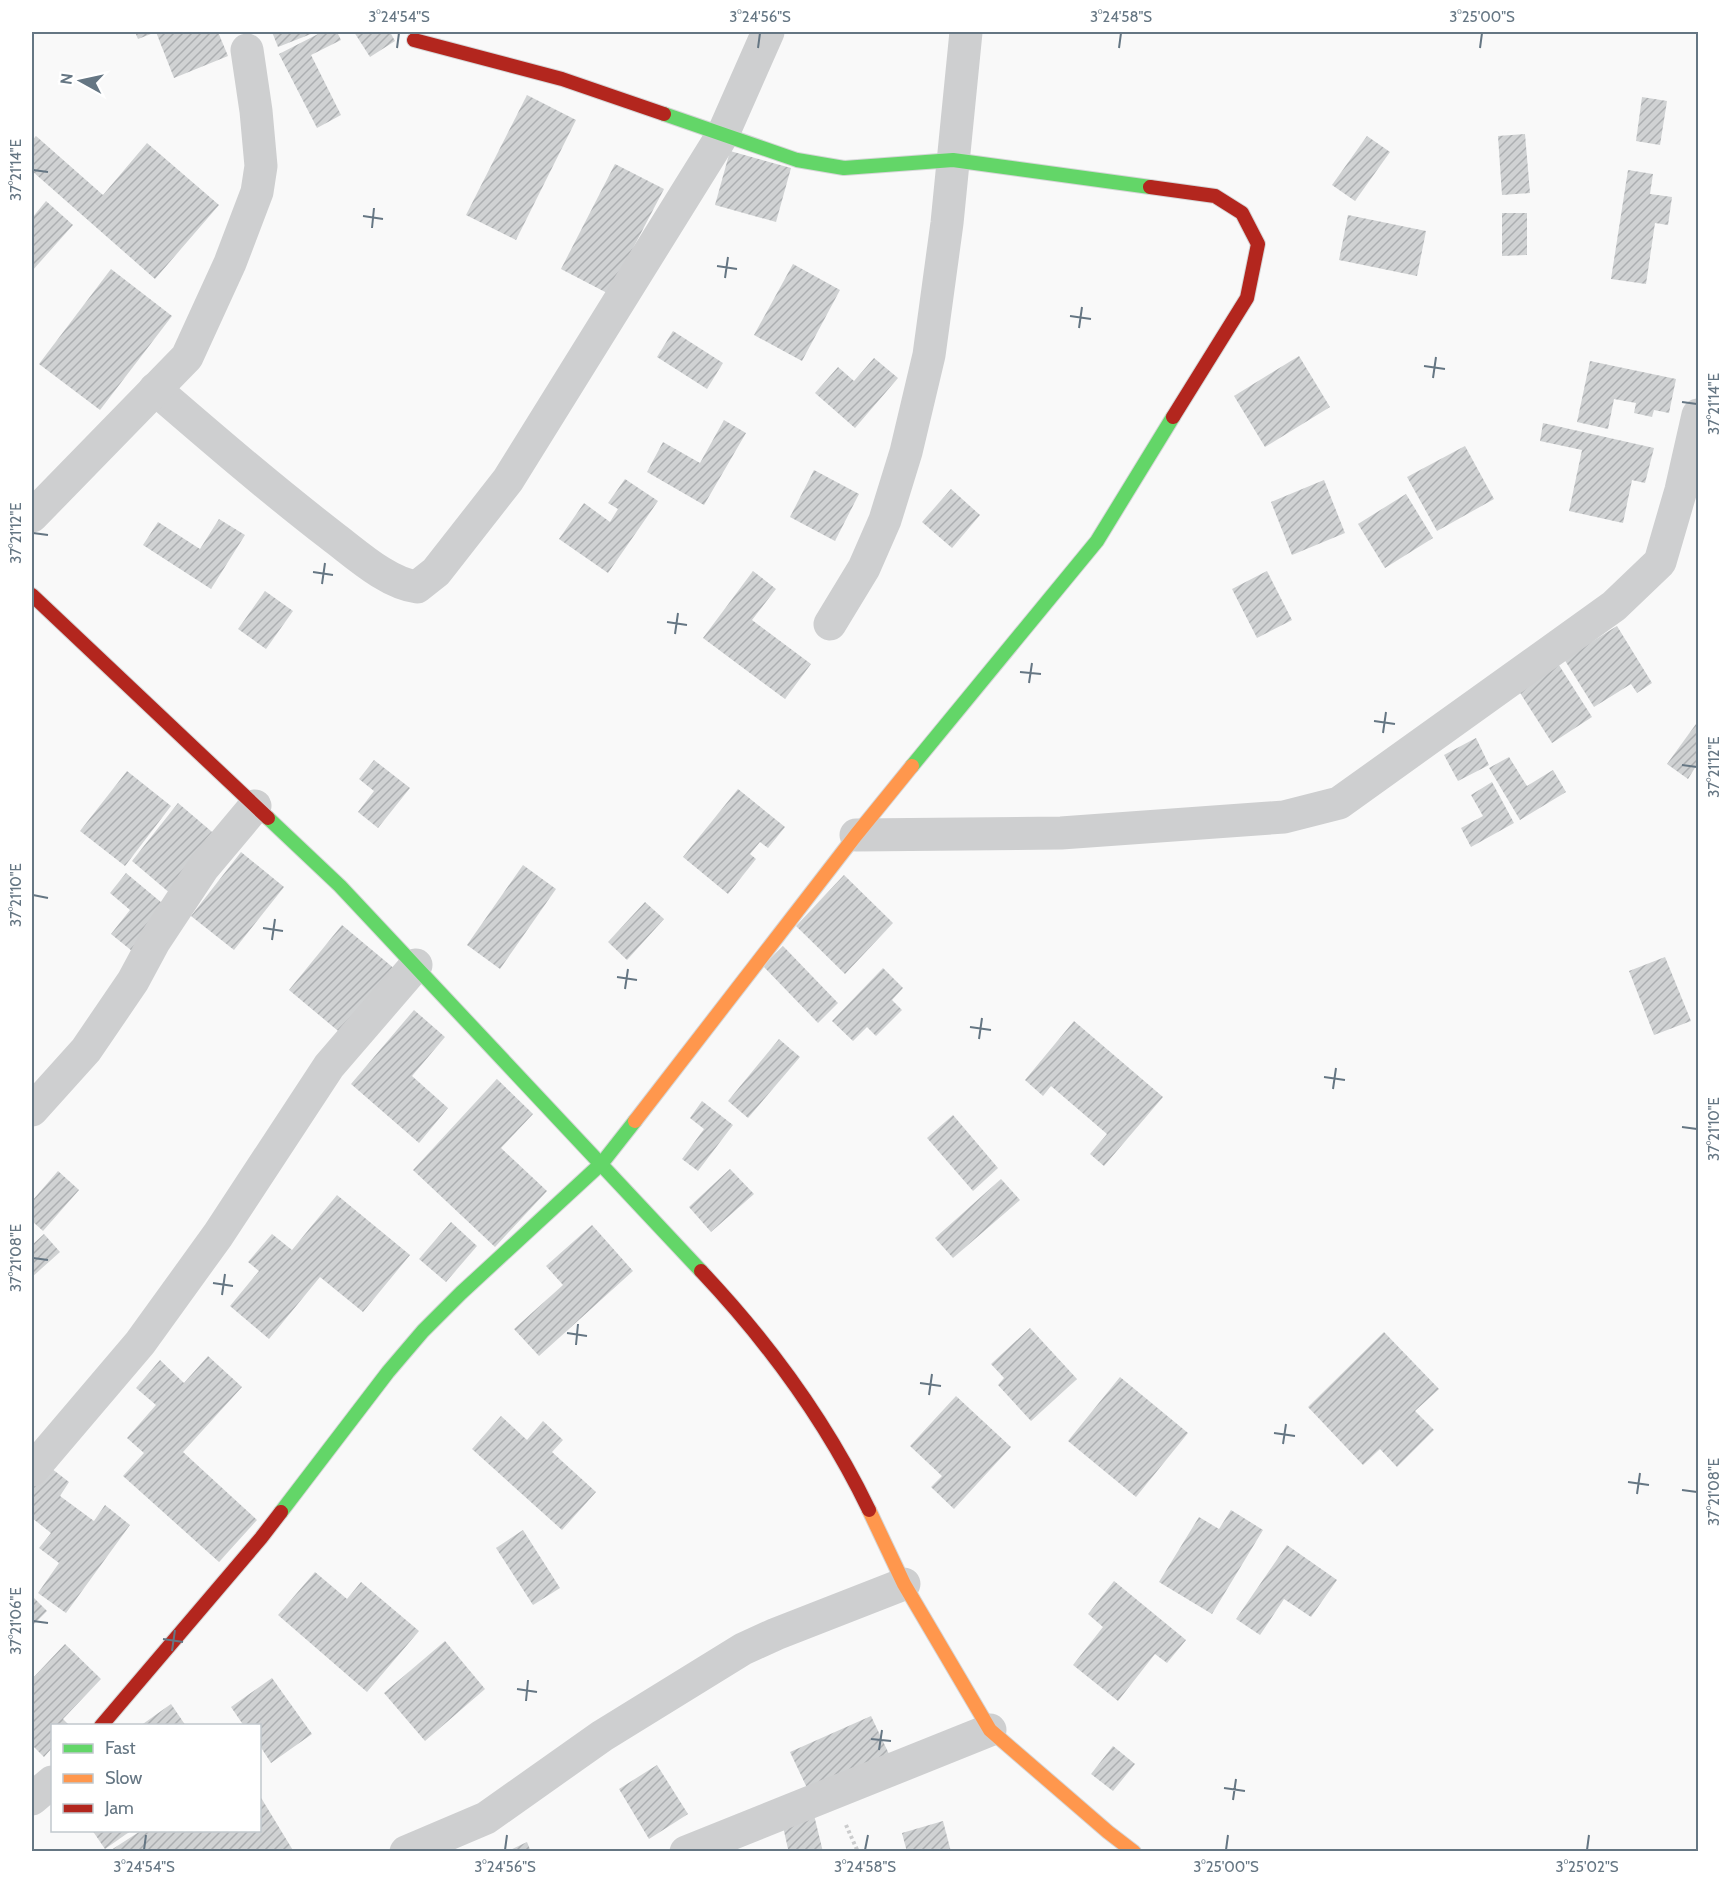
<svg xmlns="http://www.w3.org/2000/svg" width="1730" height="1883" viewBox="0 0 1730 1883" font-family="Cabin,sans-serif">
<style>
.building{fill:url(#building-hatch)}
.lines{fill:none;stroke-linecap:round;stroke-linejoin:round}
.fast-casing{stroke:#d5d6d7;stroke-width:16}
.slow-casing{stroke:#d5d6d7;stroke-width:16}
.jam-casing{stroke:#d5d6d7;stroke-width:16}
.path{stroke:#cbcccd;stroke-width:4;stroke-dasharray:3 3;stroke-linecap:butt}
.street{stroke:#cecfd0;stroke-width:33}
.fast{stroke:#63d668;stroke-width:14}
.slow{stroke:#ff974d;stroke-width:14}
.jam{stroke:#b3261e;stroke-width:14}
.ticks{fill:none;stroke:#657683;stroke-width:2}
.neatline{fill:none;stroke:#657683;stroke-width:2}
.ticks-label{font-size:15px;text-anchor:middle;fill:#657683}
</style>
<defs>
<pattern id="building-hatch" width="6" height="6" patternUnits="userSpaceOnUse" patternTransform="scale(1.5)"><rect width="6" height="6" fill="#d0d2d3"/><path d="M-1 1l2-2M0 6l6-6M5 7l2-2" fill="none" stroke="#acafb1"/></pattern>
</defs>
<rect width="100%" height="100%" fill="#f9f9f9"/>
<g class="building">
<polygon points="135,32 218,32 228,56 174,78 156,32 138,39"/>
<polygon points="272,32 316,32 278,47"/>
<polygon points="322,32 337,32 341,40 311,55 341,115 317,128 279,54"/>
<polygon points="354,32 390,32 395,41 370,57"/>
<polygon points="527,95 576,120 516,240 466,215"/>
<polygon points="1642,97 1667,101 1660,145 1636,141"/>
<polygon points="1525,134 1530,193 1502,195 1498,136"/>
<polygon points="36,136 103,195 147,143 219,205 155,279 32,171 32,141"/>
<polygon points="1367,136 1390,152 1355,201 1332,185"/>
<polygon points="730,151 791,168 776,222 715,205"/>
<polygon points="615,164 664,189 609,294 561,269"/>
<polygon points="1628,170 1653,174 1650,194 1672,197 1668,225 1655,223 1646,284 1611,279"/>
<polygon points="46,201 73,225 32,271 32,218"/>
<polygon points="1502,213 1527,213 1527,255 1502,256"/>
<polygon points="1348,215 1426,231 1417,276 1339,260"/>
<polygon points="793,264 840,290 802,361 754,335"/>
<polygon points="111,269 172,316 100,410 39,364"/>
<polygon points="673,331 723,363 707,389 657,357"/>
<polygon points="1299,356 1330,407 1265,447 1234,396"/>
<polygon points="874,358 898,378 855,428 815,393 838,367 854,381"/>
<polygon points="1590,361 1676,379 1669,413 1654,410 1652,417 1634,413 1636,403 1614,399 1608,429 1577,422"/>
<polygon points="724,420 746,433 704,505 647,472 663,442 700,463"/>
<polygon points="1543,423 1654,448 1645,483 1632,480 1623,523 1569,511 1582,450 1540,441"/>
<polygon points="1465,446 1494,499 1437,531 1407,477"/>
<polygon points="814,470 859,494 835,541 790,517"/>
<polygon points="625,479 658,501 608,573 559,539 584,503 610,522 618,509 608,503"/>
<polygon points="1324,480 1345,533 1292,555 1271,502"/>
<polygon points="951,489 980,515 952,548 922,522"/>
<polygon points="1406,494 1433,538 1385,568 1358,524"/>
<polygon points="219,519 245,535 211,589 143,545 158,522 200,549"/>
<polygon points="753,571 776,589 752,620 811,664 785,699 703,638"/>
<polygon points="1267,571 1292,620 1257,638 1232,589"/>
<polygon points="265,591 293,611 266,649 238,629"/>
<polygon points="1617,626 1652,683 1637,693 1631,684 1594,707 1564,659"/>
<polygon points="1557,662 1592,717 1552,743 1517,688"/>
<polygon points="1696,724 1698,726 1698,763 1688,779 1667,764"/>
<polygon points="1476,738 1489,765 1458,781 1444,755"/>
<polygon points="1509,757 1527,786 1553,770 1566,792 1520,820 1489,768"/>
<polygon points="374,760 410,788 378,828 358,812 374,791 359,779"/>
<polygon points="127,771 171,806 125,866 80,831"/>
<polygon points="1492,782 1514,823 1471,847 1461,828 1483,816 1471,795"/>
<polygon points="738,789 785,827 768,848 760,842 750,854 756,859 728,894 683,857"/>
<polygon points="178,803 218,837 171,894 132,861"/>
<polygon points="241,852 284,887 234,950 191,916"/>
<polygon points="523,865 556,889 500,969 467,945"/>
<polygon points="126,873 168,908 132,951 111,934 130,910 110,893"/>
<polygon points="844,875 893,923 845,974 796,926"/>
<polygon points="645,902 664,919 627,960 608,942"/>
<polygon points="342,925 402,975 349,1040 289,990"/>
<polygon points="783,946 838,1003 818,1023 763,966"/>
<polygon points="1665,957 1691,1021 1654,1035 1629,971"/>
<polygon points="883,968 903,988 892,1000 902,1010 876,1036 867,1027 853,1041 832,1021"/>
<polygon points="414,1010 445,1037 412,1076 448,1108 419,1143 351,1084"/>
<polygon points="1074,1021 1163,1097 1104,1166 1090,1154 1107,1134 1051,1086 1043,1096 1025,1080"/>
<polygon points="779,1039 800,1057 748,1118 728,1101"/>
<polygon points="497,1079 533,1114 501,1148 547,1191 495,1247 413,1170"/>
<polygon points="702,1101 733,1125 698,1171 682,1159 704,1129 690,1118"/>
<polygon points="953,1115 998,1168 973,1191 927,1138"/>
<polygon points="730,1169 754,1194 711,1232 689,1207"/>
<polygon points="58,1171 79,1190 43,1231 32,1221 32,1201"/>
<polygon points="1001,1179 1020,1200 953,1258 935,1238"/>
<polygon points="337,1195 410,1255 363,1312 320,1277 269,1339 230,1306 259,1271 248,1262 272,1234 292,1250"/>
<polygon points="451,1222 477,1246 446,1282 419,1259"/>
<polygon points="592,1225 633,1271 539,1356 514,1329 563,1285 546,1266"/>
<polygon points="44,1234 60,1252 32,1277 32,1245"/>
<polygon points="1030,1328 1077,1379 1031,1421 998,1385 1004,1378 991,1364"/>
<polygon points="1384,1332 1439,1389 1415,1411 1434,1430 1397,1467 1380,1449 1363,1465 1308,1407"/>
<polygon points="208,1356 242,1387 183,1452 257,1520 219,1562 123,1476 144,1453 127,1438 156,1405 136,1388 160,1360 184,1383"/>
<polygon points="1120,1377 1188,1433 1136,1497 1068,1441"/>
<polygon points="956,1396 1011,1447 954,1509 931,1487 942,1476 910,1446"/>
<polygon points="501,1416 527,1440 543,1421 563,1440 552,1452 596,1492 562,1530 472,1449"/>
<polygon points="47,1465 69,1482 60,1496 94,1521 105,1505 130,1525 66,1613 38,1593 59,1563 39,1548 51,1533 32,1518 32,1487"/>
<polygon points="1231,1510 1263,1530 1212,1614 1159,1582 1199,1517 1219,1529"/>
<polygon points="523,1530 560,1588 533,1605 496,1548"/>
<polygon points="1287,1545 1337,1580 1311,1617 1284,1599 1260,1635 1236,1619"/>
<polygon points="315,1572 347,1599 361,1582 419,1631 367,1692 278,1615"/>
<polygon points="1114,1581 1186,1640 1167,1663 1155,1654 1118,1701 1073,1665 1103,1627 1088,1614"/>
<polygon points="32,1596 47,1611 32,1626"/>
<polygon points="445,1641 485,1689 425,1741 384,1693"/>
<polygon points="65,1644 101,1679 63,1719 70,1726 52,1726 52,1748 44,1757 32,1745 32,1679"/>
<polygon points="272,1678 312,1734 271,1763 260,1746 260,1726 244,1726 231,1707"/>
<polygon points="171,1704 186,1726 140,1726"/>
<polygon points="871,1716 889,1754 808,1790 790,1752"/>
<polygon points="1113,1746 1135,1764 1113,1791 1091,1774"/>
<polygon points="657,1765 688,1814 649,1839 619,1789"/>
<polygon points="260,1796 294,1852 108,1852 142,1830 260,1830"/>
<polygon points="814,1815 823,1852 783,1852 788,1849 782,1822"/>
<polygon points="943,1821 951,1852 907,1852 902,1833"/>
<polygon points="92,1830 132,1830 105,1849"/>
<polygon points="527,1842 531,1852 506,1852"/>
</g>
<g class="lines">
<g class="fast-casing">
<g id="fast">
<polyline points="664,114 797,160 844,168 953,160 1150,187"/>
<polyline points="912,766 1097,541 1173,417"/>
<polyline points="268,818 340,886 701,1271"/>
<polyline points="281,1512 388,1372 423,1331 461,1293 602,1163 635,1121"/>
</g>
</g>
<g class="slow-casing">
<g id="slow">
<polyline points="635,1121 856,835 912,766"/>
<polyline points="869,1510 904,1584 990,1730 1108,1832 1134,1852"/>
</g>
</g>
<g class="jam-casing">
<g id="jam">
<polyline points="414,40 562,79 664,114"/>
<polyline points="1150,187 1215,196 1242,213 1258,244 1247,298 1173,417"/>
<polyline points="32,595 268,818"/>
<path d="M701,1271C768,1342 826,1421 869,1510"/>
<polyline points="101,1726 261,1538 281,1512"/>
</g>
</g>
<polyline class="path" points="846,1825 858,1852"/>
<g class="street">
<path d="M155,389C213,439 271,489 332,536C356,554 387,583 417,587L436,572L508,480L723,134L768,32"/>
<polyline points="32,516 187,357 230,263 257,192 261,166 256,111 247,50"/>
<polyline points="830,624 864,568 885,520 906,452 929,355 947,223 966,32"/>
<polyline points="856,835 1061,833 1284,817 1339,803 1614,606 1660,562 1681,490 1698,415"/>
<polyline points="32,1110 86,1050 133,981 154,942 203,868 255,806"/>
<polyline points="32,1470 140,1343 218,1235 329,1066 416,965"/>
<polyline points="32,1799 52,1782"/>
<polyline points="406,1852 486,1818 602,1736 743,1649 776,1634 904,1584"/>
<polyline points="686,1852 990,1730"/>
</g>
<use href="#fast" class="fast"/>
<use href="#slow" class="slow"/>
<use href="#jam" class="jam"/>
</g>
<path class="ticks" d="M397,48L399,33M758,48L760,33M1119,48L1121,33M1480,48L1482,33M33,170L48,172M363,216L383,219M372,228L374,208M717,266L737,269M725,278L728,257M1070,316L1091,319M1079,328L1082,307M1424,366L1445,369M1433,378L1436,357M1682,402L1697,404M33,533L48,535M313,572L333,575M322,584L325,563M667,622L687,625M675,634L678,613M1020,672L1041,674M1029,683L1032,663M1374,721L1395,724M1383,733L1386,712M1682,765L1697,767M33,895L48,898M263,928L283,931M272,940L275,919M617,977L637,980M625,989L628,969M970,1027L991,1030M979,1039L982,1018M1324,1077L1345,1080M1333,1089L1336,1068M1682,1127L1697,1129M33,1258L48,1260M213,1283L233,1286M222,1295L225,1274M567,1333L587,1336M576,1345L578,1324M920,1383L941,1386M929,1395L932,1374M1274,1433L1295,1436M1283,1444L1286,1424M1628,1482L1649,1485M1682,1490L1697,1492M1637,1494L1640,1473M33,1621L48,1623M163,1639L183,1642M172,1651L175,1630M517,1689L537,1692M526,1701L528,1680M871,1739L891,1741M879,1750L882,1730M1224,1788L1245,1791M1233,1800L1236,1779M144,1850L146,1835M505,1850L507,1835M865,1850L868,1835M1226,1850L1228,1835M1587,1850L1589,1835"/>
<rect width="1730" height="1883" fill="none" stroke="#ffffff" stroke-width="66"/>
<rect x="51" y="1724" width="210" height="108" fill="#ffffff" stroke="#c1c8cd" stroke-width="1.5"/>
<rect x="63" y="1744" width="30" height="9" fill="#63d668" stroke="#c1c8cd" stroke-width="1.5"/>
<text x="105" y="1754" font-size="18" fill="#657683">Fast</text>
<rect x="63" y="1774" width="30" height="9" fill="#ff974d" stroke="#c1c8cd" stroke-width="1.5"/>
<text x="105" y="1784" font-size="18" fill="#657683">Slow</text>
<rect x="63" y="1804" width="30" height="9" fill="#b3261e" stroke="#c1c8cd" stroke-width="1.5"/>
<text x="105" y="1814" font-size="18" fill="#657683">Jam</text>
<g transform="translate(81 81) rotate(278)" stroke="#ffffff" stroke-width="4.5" paint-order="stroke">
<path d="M0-4.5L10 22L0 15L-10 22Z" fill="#657683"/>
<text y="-9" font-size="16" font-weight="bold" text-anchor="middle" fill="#657683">N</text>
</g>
<rect x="33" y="33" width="1664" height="1817" class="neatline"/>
<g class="ticks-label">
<text x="399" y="22">3°24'54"S</text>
<text x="760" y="22">3°24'56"S</text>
<text x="1121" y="22">3°24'58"S</text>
<text x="1482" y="22">3°25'00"S</text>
<text transform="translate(16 170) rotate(-90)" y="5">37°21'14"E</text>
<text transform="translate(1714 404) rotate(-90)" y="5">37°21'14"E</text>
<text transform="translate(16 533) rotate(-90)" y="5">37°21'12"E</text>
<text transform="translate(1714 767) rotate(-90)" y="5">37°21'12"E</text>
<text transform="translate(16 895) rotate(-90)" y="5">37°21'10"E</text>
<text transform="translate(1714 1129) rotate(-90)" y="5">37°21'10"E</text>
<text transform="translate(16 1258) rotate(-90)" y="5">37°21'08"E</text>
<text transform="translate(1714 1492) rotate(-90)" y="5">37°21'08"E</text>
<text transform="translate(16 1621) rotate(-90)" y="5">37°21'06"E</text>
<text x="144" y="1872">3°24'54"S</text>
<text x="505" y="1872">3°24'56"S</text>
<text x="865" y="1872">3°24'58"S</text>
<text x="1226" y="1872">3°25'00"S</text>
<text x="1587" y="1872">3°25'02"S</text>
</g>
</svg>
